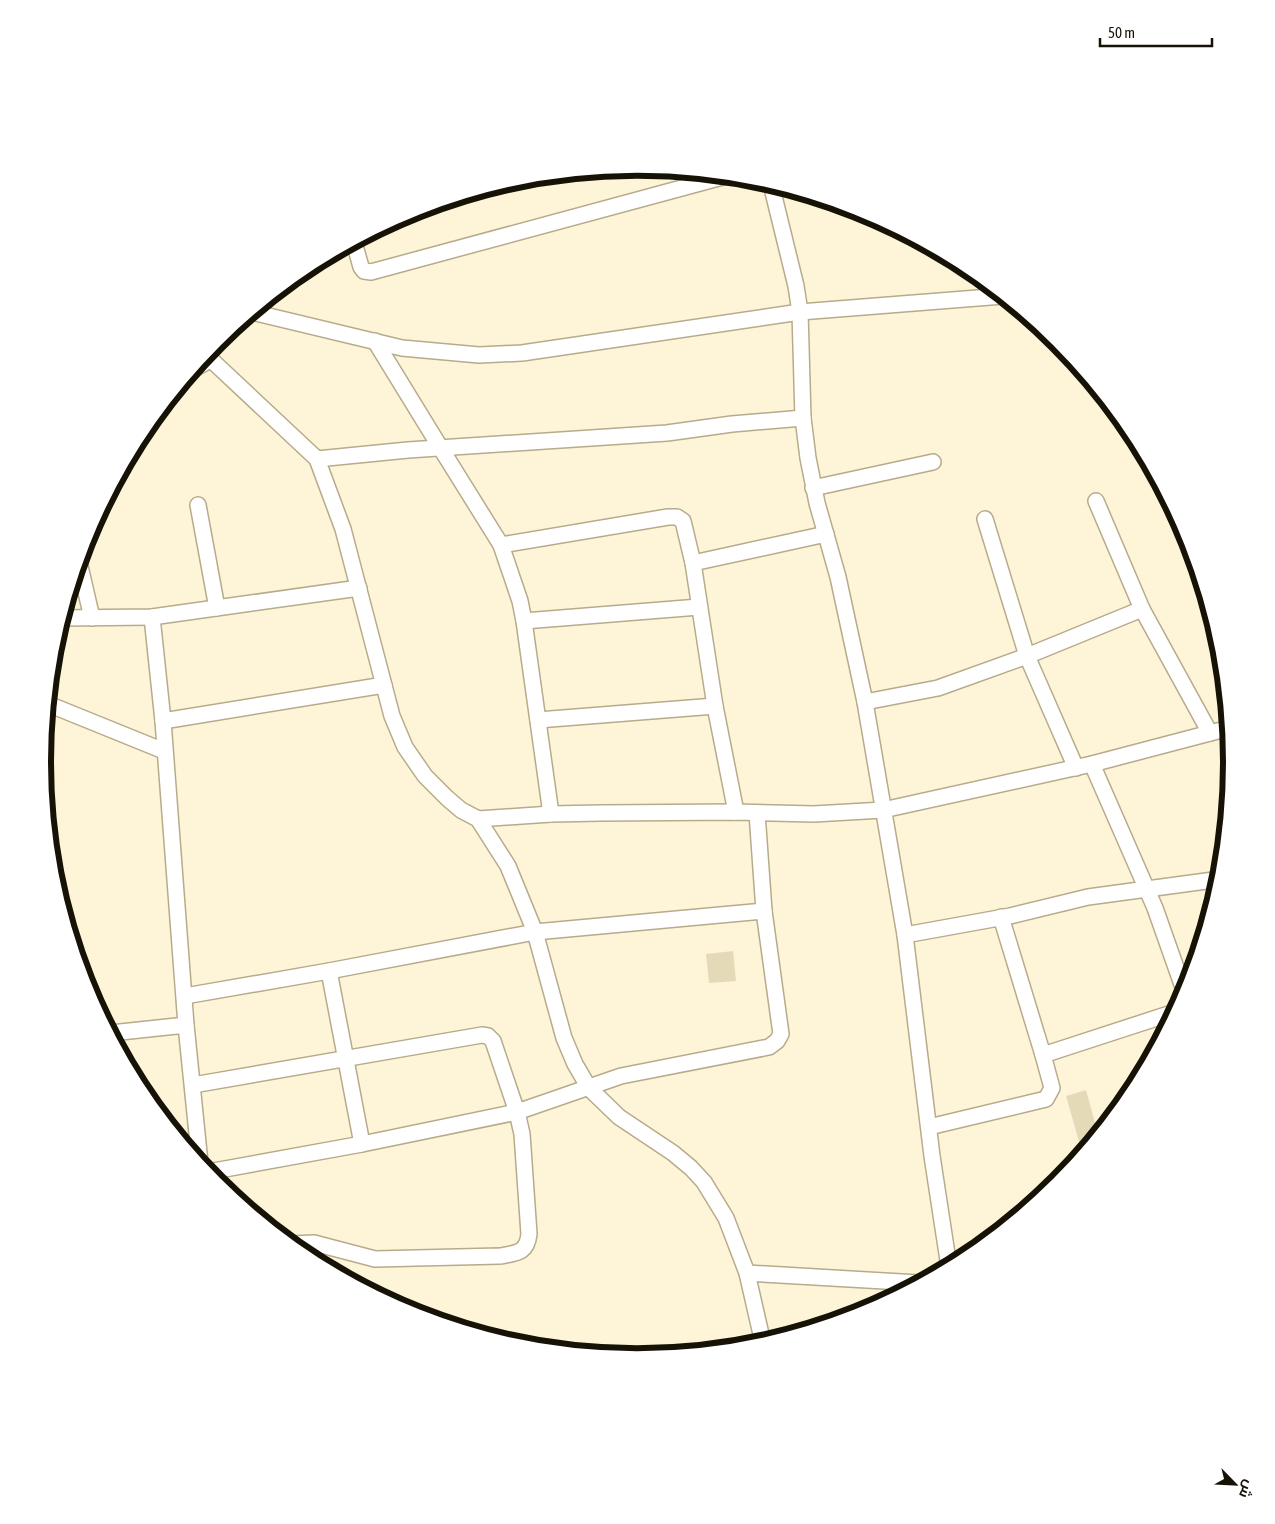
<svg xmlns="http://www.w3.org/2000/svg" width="1275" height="1524" viewBox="0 0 1275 1524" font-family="'Asap Condensed',Cairo,sans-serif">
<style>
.building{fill:#e5dab8}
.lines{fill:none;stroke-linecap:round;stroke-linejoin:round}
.street-casing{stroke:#b6ab8a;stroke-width:18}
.street{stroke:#fff;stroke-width:15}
.rim{fill:none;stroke:#161206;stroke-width:6}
</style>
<rect width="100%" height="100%" fill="#fef5d9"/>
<g class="building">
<polygon points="733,951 736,981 709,983 706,954"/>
<polygon points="1086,1090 1098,1134 1092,1142 1080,1145 1066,1096"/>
</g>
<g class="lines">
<g class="street-casing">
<g id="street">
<polyline points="771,184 796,286 800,312 803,418 808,458 817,503 838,577 865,702 905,935 932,1156 949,1267"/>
<polyline points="354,242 361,267 364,271 371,272 726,176"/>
<polyline points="252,312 402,348 479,355 522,353 800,312 1003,296"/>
<polyline points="375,341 440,447 501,545 520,601 524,621 551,814"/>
<polyline points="206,355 317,459 343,529 392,716 405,747 425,776 447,798 461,810 478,819 508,866 535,932 564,1038 575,1064 589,1088 619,1117 673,1153 691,1168 704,1182 726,1218 747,1273 763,1343"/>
<polyline points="194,369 210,360"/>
<polyline points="317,459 408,450 667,433 732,424 803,418"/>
<polyline points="813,488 933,462"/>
<polyline points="1096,501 1142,609 1210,733"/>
<polyline points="198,505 217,608"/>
<polyline points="985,519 1027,656 1076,768"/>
<polyline points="501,545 668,517 677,517 683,521 693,563 715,706 736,812"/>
<polyline points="79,562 92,618"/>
<polyline points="693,563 826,534"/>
<polyline points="152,617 163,721 186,1025"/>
<polyline points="62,618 152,617 359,588"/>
<polyline points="524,621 699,607"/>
<polyline points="865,702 938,688 1027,656 1142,609"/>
<polyline points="48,704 164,751"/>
<polyline points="538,720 715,706"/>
<polyline points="163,721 384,685"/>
<polyline points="1092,764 1155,908 1185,993"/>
<polyline points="478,819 551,814 601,813 736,812 814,814 883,810 1092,764 1229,728"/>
<polyline points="1001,917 1043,1055 1175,1012"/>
<polyline points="905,935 1010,916 1088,897 1221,879"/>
<polyline points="329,971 362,1144"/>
<polyline points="185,996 329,971 535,932 764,911 757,813"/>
<polyline points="111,1033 186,1025 200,1163"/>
<polyline points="193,1085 482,1035 488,1036 493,1041 517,1112 621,1076 769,1047 777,1041 781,1034 764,911"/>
<polyline points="929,1127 1046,1099 1052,1088 1043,1055"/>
<path d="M208,1172L362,1144L517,1112L522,1134L529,1234C527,1253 517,1253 500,1256L375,1259L314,1243L291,1244"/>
<polyline points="747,1273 919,1283"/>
</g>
</g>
<use href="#street" class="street"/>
</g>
<path d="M0 0H1275V1524H0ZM51 762a586 586 0 1 1 1172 0a586 586 0 1 1-1172 0Z" fill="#fff" fill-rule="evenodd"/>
<path class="rim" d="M51 762a586 586 0 1 1 1172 0a586 586 0 1 1-1172 0Z"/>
<g transform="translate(1235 1484) rotate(114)" stroke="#ffffff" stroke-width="4" paint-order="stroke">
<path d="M0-4L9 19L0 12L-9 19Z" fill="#161206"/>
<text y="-8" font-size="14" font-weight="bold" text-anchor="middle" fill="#161206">ش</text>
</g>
<path d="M1100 38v8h112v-8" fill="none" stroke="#161206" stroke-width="2.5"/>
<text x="1108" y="38" font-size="15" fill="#161206" stroke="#ffffff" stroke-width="4" paint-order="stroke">50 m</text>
</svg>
